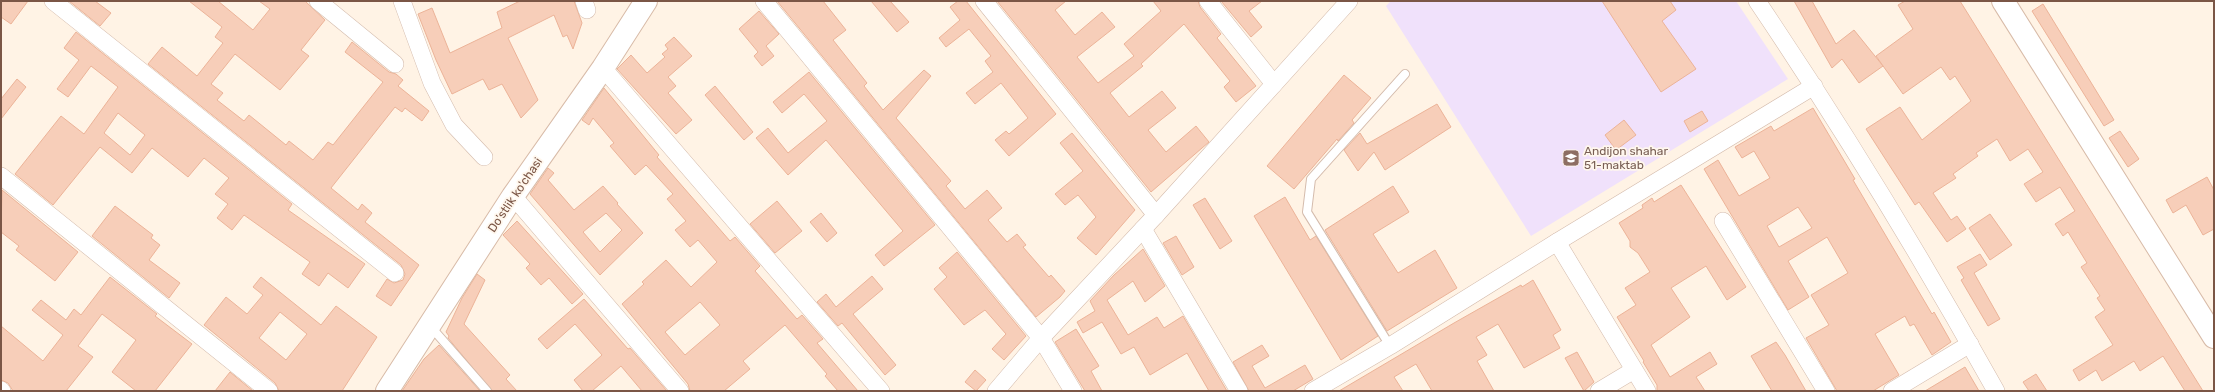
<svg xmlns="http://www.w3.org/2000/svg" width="2215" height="392" viewBox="0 0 2215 392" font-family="Rubik,sans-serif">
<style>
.education{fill:#f0e1fb}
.building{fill:#f7ceb9;stroke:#ecb398;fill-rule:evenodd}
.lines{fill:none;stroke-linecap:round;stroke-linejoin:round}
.lane-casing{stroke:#d4bbac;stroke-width:10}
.street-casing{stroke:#d4bbac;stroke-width:18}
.secondary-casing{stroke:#d8bba8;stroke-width:24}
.lane{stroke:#fff;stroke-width:8}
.street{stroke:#fff;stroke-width:17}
.secondary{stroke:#fff;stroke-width:22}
.labels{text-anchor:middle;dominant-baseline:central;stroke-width:3.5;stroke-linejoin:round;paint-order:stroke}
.education-label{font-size:12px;fill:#785e54;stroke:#fff7ed;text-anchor:start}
.street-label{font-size:12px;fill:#7b5646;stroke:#fff7ed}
</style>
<rect width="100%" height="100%" fill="#fff3e5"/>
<polygon class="education" points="1391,1 1736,1 1788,79 1531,236 1386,6"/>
<g class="building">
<polygon points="1,1 28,1 11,24 1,17"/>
<polygon points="69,1 95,1 111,13 100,26"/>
<polygon points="189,1 218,1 253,30 270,9 259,1 305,1 325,20 301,50 309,56 280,90 235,54 211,84 223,93 217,100 244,121 249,115 286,145 289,141 313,160 328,142 333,145 383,82 345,52 352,42 389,72 396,74 403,80 398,86 429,111 422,121 405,108 402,112 395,107 331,188 358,210 362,204 372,213 365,222 419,265 391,306 376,296 387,279 394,283 403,280 405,274 401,265 148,64 162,47 197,76 223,43 215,37 222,27"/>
<polygon points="520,1 574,1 582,23 573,49 567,35 563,37 554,15 508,38 538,100 521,118 502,84 489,90 483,79 452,94 436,60 418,14 432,8 450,53 502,28 497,12"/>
<polygon points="777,1 823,1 846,30 833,40 867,83 864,86 883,110 924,70 931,76 896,118 951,181 946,186 965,209 987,190 1002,208 988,220 1007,242 1017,234 1026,245 1023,247 1049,277 1051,275 1065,291 1060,297 1036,317"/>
<polygon points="871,1 890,1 909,22 897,32"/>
<polygon points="958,1 966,1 1056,114 1009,156 995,140 1006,131 1009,134 1028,118 1001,83 975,104 966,93 993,72 985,61 991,56 969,29 946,47 939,38 960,20 950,7"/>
<polygon points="997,1 1066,1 1055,10 1075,35 1102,12 1115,27 1077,57 1098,83 1134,56 1124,44 1161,11 1153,1 1198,1 1200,7 1221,34 1217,38 1256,86 1236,102 1224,87 1230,81 1184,24 1141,64 1143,66 1110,93 1129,117 1162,91 1176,108 1148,130 1166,152 1196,126 1209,142 1151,192"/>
<polygon points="1221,1 1262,1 1249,11 1262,27 1251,37"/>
<polygon points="1602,1 1670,1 1676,10 1662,21 1696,69 1661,92"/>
<polygon points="1794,1 1812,1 1836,44 1854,30 1883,66 1859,83 1842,59 1832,68"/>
<polygon points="1905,1 1960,1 2203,391 2185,391 2163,356 2140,371 2134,361 2102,381 2096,370 2079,381 2073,370 2113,345 2095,317 2105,310 2097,298 2100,296 2081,267 2087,263 2068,232 2063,236 2055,224 2075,211 2060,187 2036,202 2024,184 2043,172 2028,149 2010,161 1997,139 1976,153 1978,156 1953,174 1956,178 1933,193 1951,220 1957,216 1966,229 1947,242 1919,202 1915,205 1866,129 1900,107 1922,140 1971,101 1955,76 1950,80 1941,67 1903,94 1876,56 1913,29 1898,5"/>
<polygon points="2043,4 2114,120 2104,126 2032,11"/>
<polygon points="759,11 779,34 766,46 774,56 762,66 754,56 758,52 739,29"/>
<path d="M76,32L292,204L288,210L365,264L348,288L328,273L319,286L302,274L310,262L244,215L232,230L217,218L228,204L215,194L229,178L204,158L188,177L152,148L132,173L100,147L53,205L15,174L61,116L84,134L118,87L91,66L68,97L57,89L79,60L64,48ZM118,113L145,135L130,155L104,133Z"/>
<polygon points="674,37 692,56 668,77 676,86 668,93 692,120 676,134 617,69 631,55 647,73 665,57 662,54 668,49 665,45"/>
<polygon points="809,72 935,225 884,266 875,255 903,231 826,140 788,175 756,138 768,128 788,153 827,121 804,94 782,113 773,102"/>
<polygon points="1344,75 1371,98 1352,120 1354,123 1338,141 1337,139 1294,189 1267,166"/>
<polygon points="17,79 26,87 1,119 1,99"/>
<polygon points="715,86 753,132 744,140 705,95"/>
<path d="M604,88L659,155L657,157L730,241L735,237L760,266L755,271L797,319L802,315L823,339L817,343L858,391H838L825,376L827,374L785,325L743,361L750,369L724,391H690L688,384L622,304L644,284L642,282L666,260L691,287L717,262L698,240L690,247L675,230L686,221L667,199L673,194L646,165L635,175L610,146L614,143L593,118L589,125L582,120ZM700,302L720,325L685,355L665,332Z"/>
<polygon points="1437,104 1451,127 1385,170 1374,152 1358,171 1344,150 1360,133 1367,144"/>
<path d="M1813,108L1855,179L1853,180L1932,314L1934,312L1951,342L1932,355L1914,324L1910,326L1905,316L1875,334L1899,375L1873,391H1837L1806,338L1829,325L1811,295L1848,273L1827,237L1788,261L1809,297L1788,310L1704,169L1718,160L1739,196L1770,178L1754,151L1742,158L1735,147L1771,126L1774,131ZM1798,207L1812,228L1779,247L1767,226Z"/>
<polygon points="1702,111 1708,121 1690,132 1684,121"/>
<polygon points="1624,120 1636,135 1616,150 1605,135"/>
<polygon points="2120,131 2139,159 2128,167 2109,138"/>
<polygon points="1072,133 1135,210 1096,255 1077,238 1096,217 1078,195 1065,205 1055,194 1083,171 1060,143"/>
<path d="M548,168L554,173L548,180L574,210L603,186L618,203L617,204L643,233L600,275L530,194ZM606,213L622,230L600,252L583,232Z"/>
<polygon points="2207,177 2214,190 2214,229 2203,235 2186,205 2173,213 2166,200"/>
<polygon points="1681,185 1746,287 1727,300 1706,266 1671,288 1690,317 1651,345 1670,377 1710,352 1717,364 1696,377 1705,391 1657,391 1657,385 1643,362 1644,361 1617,317 1636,305 1625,288 1650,272 1638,253 1630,247 1630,241 1619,223 1643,208 1642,205 1652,198 1654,202"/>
<polygon points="1393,186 1409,212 1373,234 1398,273 1435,250 1457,288 1387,331 1325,230"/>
<polygon points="2,190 78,252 55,281 16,250 19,246 1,232"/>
<polygon points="1285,197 1310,240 1316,236 1378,336 1341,360 1254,216"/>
<polygon points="1205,198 1232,241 1220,249 1193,205"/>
<polygon points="777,201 802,231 775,253 750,224"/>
<polygon points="115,206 153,235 151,238 160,245 149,260 180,283 169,298 92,236"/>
<polygon points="821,213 837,233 827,242 810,222"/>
<polygon points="1990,214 2012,245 1990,260 1969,228"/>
<polygon points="517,221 583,294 572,304 549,278 541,285 526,268 530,264 503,235"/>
<polygon points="1176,236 1194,267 1182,275 1163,243"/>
<polygon points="1143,249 1165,286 1145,302 1133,281 1107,300 1128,335 1157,317 1164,328 1183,316 1227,391 1209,391 1187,353 1150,375 1134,347 1121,354 1102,322 1083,333 1077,322 1095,311 1090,301 1114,275"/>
<polygon points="957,252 1026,336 1004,360 992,349 1006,334 985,310 964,325 934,289 947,277 939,268"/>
<polygon points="1980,254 1987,265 1974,273 2000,319 1988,326 1961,280 1964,278 1957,267"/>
<polygon points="477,274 485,280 464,324 510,375 506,379 517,391 492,391 448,338 449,336 446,332 462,298"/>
<polygon points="872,276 883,289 853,314 896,365 885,375 842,323 838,326 817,302 826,294 836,307"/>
<polygon points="110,277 157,314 155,316 192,344 155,391 136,391 112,372 136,340 102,314 78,346 93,357 66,391 13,391 8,383 1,380 1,326 43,361 63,335 32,310 41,300 66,320 74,309 81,315"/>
<path d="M261,277L321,325L336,306L377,337L342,391H279L275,383L204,325L226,297L247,314L263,295L253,287ZM280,312L307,334L286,360L259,338Z"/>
<polygon points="1533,280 1561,330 1553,335 1560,348 1524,368 1498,324 1476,337 1487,355 1477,361 1494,391 1432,391 1416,364 1394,377 1403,391 1339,391 1454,323 1521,285 1522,287"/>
<polygon points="584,299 628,349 630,348 667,391 642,391 621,366 592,391 583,391 574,380 602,355 575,324 547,349 538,339"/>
<polygon points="1076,329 1099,366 1091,371 1102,391 1085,391 1055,342"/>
<polygon points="1776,342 1785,355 1806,391 1772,391 1751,356"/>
<polygon points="439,345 480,391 402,391 424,359"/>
<polygon points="1262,345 1269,356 1252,366 1265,388 1305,365 1313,379 1293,391 1249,391 1233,362"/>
<polygon points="1577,352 1594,382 1584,391 1565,358"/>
<polygon points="1965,367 1979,391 1925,391"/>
<polygon points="975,370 986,380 976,391 965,382"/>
<polygon points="230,372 253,391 215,391"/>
<polygon points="2036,374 2047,391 2029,391 2023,382"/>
</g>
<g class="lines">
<g class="lane-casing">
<g id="lane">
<polyline points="431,327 487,391"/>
<polyline points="1390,346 1307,212 1311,179 1405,74"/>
</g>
</g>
<g class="street-casing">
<g id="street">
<polyline points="53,1 395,273"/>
<polyline points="318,1 395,64"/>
<polyline points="402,1 432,83 454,125 484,157"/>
<polyline points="584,1 587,10"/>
<polyline points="764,1 1041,338 1073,391"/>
<polyline points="984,1 1156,215"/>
<polyline points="1208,1 1274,84"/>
<path d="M1757,1C1842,127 1922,258 1996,391"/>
<polyline points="603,68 881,391"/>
<polyline points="1,176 269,391"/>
<polyline points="513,196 680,391"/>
<polyline points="1723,221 1826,391"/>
<polyline points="1143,229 1239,391"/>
<polyline points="1557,242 1647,391"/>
<polyline points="1,390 2,391"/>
<polyline points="996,391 1041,338 1156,215 1349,1"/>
<polyline points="1313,391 1390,346 1557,242 1814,86"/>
<polyline points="1599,391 1634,370"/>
<polyline points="1892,391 1970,344"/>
</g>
</g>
<g class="secondary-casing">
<g id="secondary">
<polyline points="2003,1 2214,337"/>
<polyline points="387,391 513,196 603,68 646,1"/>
</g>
</g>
<use href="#lane" class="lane"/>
<use href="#street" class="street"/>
<use href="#secondary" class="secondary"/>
</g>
<defs>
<g id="school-square" transform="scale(0.9)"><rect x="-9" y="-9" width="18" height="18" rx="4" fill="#8d6e63" stroke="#fff7ed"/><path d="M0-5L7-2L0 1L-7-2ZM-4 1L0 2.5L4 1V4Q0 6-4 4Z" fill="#fff"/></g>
</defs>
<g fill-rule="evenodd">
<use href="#school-square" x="1571" y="158"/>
</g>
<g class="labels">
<g class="education-label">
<text x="1584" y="151">Andijon shahar<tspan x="1584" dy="14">51-maktab</tspan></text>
</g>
<g class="street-label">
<text transform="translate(515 195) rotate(-56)">Do'stlik ko'chasi</text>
</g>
</g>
<rect width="2215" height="392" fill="none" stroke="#7b5646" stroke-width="4"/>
</svg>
